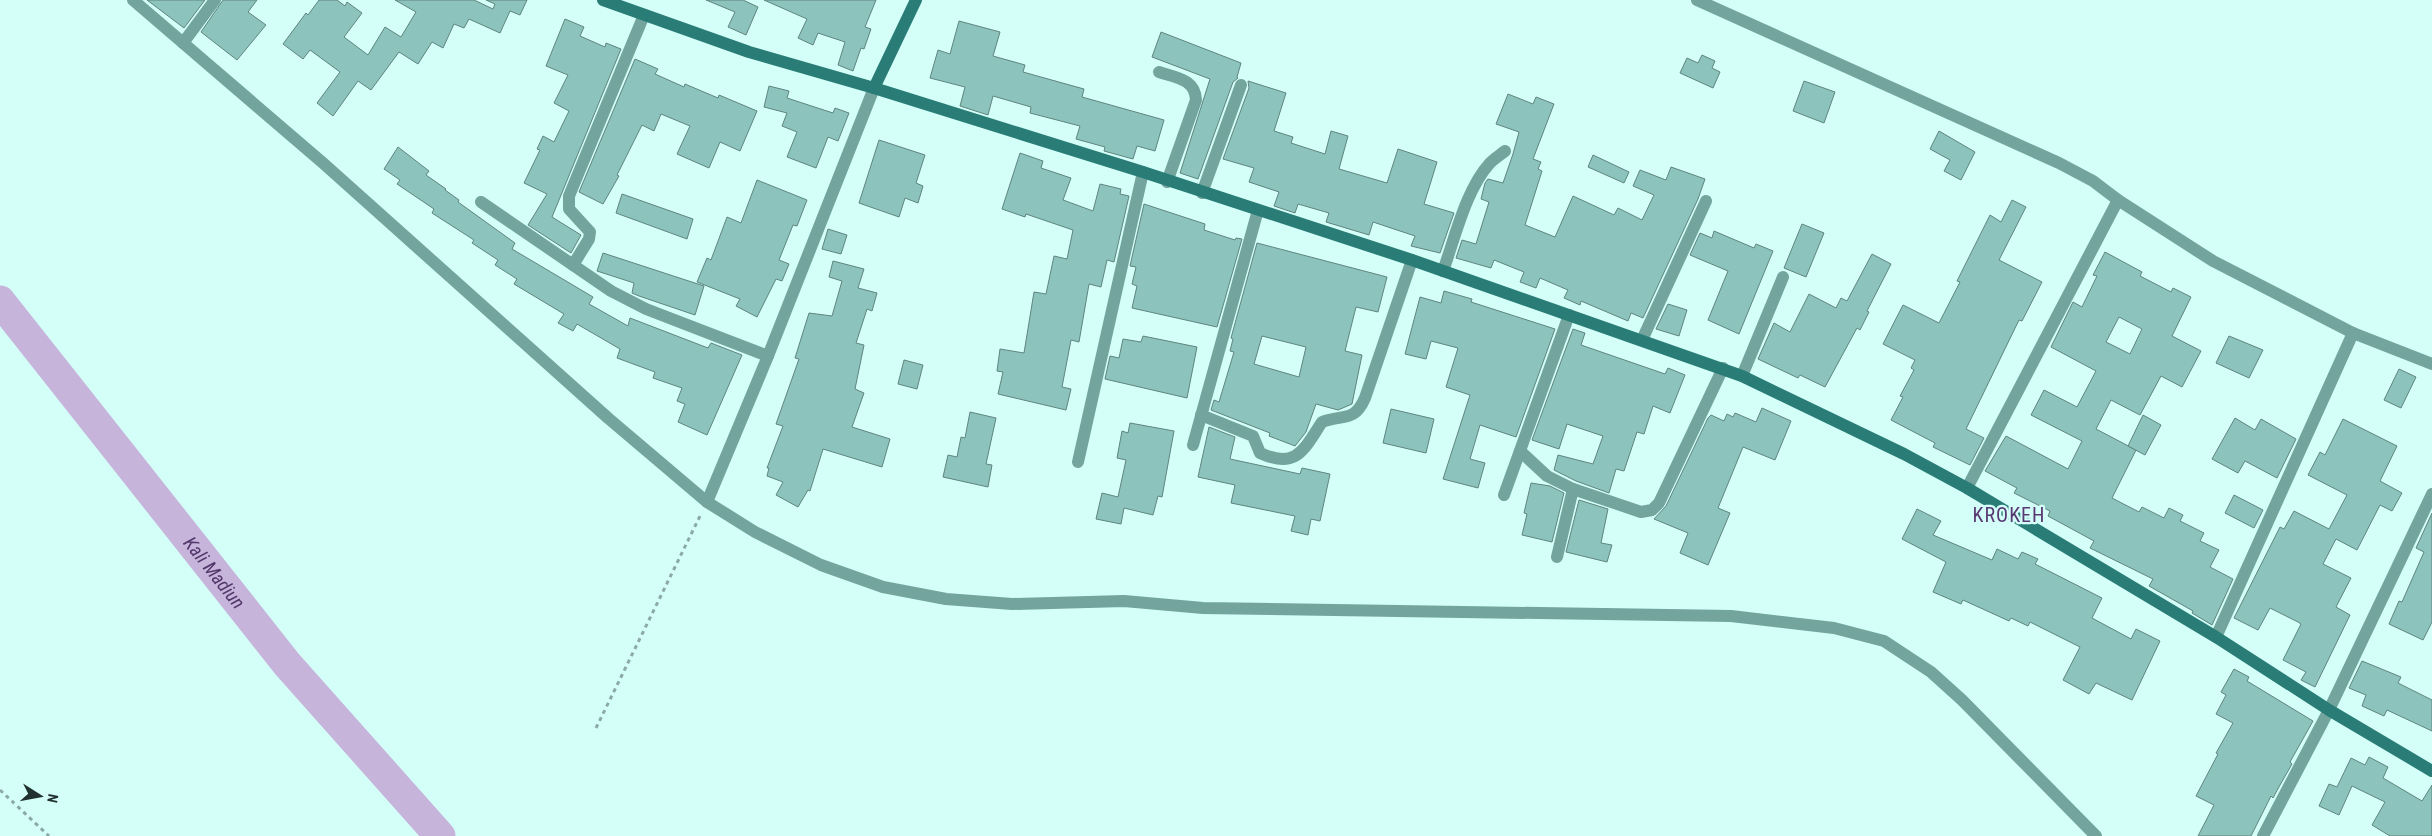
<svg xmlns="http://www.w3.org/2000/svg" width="2432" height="836" viewBox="0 0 2432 836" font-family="'Roboto Condensed',sans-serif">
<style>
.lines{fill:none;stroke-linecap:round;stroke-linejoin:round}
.river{stroke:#c7b4db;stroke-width:31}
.building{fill:#8cc3bc;stroke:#5f8580;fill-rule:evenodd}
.path{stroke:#8baaa6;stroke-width:3;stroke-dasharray:4 4;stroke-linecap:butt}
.street{stroke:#73a49e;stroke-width:12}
.secondary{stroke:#297d76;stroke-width:12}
.labels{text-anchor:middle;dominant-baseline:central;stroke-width:4.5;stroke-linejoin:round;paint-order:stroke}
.water-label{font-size:19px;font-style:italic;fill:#52376a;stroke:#d4fef8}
.quarter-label{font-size:20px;letter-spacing:1px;fill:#583973;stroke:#d4fef8}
</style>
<rect width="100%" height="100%" fill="#d4fef8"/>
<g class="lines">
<path class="river" id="s1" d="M0,301L287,664L440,836"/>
</g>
<g class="building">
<polygon points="147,0 205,0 184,28"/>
<polygon points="223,0 257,0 248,12 266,25 237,60 201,32"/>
<polygon points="319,0 337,0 345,6 347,2 362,13 344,37 368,55 385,27 401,37 416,12 395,0 474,0 493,9 495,4 486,0 527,0 520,15 510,11 500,33 469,19 464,28 454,24 443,48 432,42 418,64 399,52 371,90 358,81 333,116 317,103 340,72 310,50 303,59 283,44 306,13 308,15"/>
<polygon points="706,0 743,0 758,7 746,35 728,27 735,12"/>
<polygon points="764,0 876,0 865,27 871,29 864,49 861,48 853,71 838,65 845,42 818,33 813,45 798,38 807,19"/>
<polygon points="565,19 584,27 580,36 605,47 606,43 621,49 552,217 581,235 571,253 528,225 547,194 524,183 540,150 537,149 543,136 554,142 569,111 554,103 568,75 546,66"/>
<polygon points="959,21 1000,32 993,56 1025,65 1023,72 1084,89 1082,97 1164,120 1155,151 1137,146 1133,159 1104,151 1105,147 1076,139 1080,126 1030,113 1031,107 993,96 988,115 960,106 965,87 930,78 938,50 950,54"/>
<polygon points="1161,32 1241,63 1237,77 1238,78 1233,82 1198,179 1180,173 1210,79 1152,57"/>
<polygon points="1702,55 1715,61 1712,68 1720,72 1713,88 1680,73 1687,58 1698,63"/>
<polygon points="635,59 658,69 655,74 684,87 685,84 718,98 719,95 757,111 740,151 720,142 709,168 677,154 690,126 661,114 654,131 642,125 617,175 619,176 603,204 579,192"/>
<polygon points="1248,81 1286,93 1274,131 1293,137 1291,143 1325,154 1331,131 1348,136 1339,169 1387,183 1398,149 1437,162 1424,204 1454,213 1440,253 1411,246 1415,236 1373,222 1369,235 1326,222 1329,213 1298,204 1295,213 1274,206 1279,192 1249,182 1254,168 1223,159 1249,88"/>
<polygon points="1804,81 1835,92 1824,123 1793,111"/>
<polygon points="769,86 789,91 787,98 833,113 835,108 849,113 838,141 828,137 816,168 787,157 797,132 782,126 787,113 764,107"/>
<polygon points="1508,94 1533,104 1536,97 1554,104 1533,159 1541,162 1538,169 1542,171 1525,225 1555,237 1573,196 1614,215 1618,208 1642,220 1654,195 1633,186 1640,170 1666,180 1671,167 1705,179 1698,199 1643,318 1631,313 1628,321 1581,301 1580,305 1564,298 1568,290 1540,278 1536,288 1520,282 1524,272 1494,260 1491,268 1456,258 1462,240 1476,244 1489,202 1481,199 1485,183 1488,179 1503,183 1513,154 1519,132 1496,124"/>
<polygon points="1939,131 1975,152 1961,180 1944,171 1950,160 1930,149"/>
<polygon points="879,140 925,155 916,183 923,186 918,203 905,198 899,217 859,203"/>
<polygon points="398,147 429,171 426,175 446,189 445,190 459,200 458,202 515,243 512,249 593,297 589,304 628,326 630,318 708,348 711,343 742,355 707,435 678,422 685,404 677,401 682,388 653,378 655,372 617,358 620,349 577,324 573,331 558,323 564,314 514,284 517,279 495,265 498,260 472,243 474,240 432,213 434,209 397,184 400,180 384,169"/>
<polygon points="1020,153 1043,161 1041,168 1071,178 1063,200 1093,211 1100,184 1121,189 1120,194 1129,196 1114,262 1107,260 1101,287 1089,284 1079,342 1071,340 1062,387 1071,389 1066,410 998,394 1003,372 997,371 1000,349 1024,353 1034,292 1046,294 1054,256 1067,259 1073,230 1026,214 1025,217 1002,209"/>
<polygon points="1593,155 1629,172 1624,183 1588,167"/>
<polygon points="757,180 807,200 797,226 793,225 779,260 789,264 782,281 776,279 757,317 736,306 740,299 697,282 707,258 711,260 727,217 741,223"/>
<polygon points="622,194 693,219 687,239 616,213"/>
<polygon points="2012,200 2026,207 1999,260 2042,282 2022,321 2019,320 1966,429 1984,438 1970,465 1933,447 1935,443 1891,420 1903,397 1900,396 1914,370 1911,368 1915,360 1883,344 1903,305 1939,323 1960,282 1957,281 1990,215 2001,222"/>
<polygon points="1144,204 1205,224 1204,230 1235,240 1236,238 1242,239 1217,327 1132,308 1137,286 1132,284 1136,267 1130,266"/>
<polygon points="1802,224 1824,233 1806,277 1784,268"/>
<polygon points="828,229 847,235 841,254 822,249"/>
<polygon points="1714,231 1754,248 1756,244 1773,251 1739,334 1708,320 1728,271 1690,255 1700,233 1712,238"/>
<path d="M1257,243L1387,277L1378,312L1356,307L1345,351L1362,355L1352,404L1338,410L1316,404L1306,432L1295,446L1269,436L1270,433L1211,410L1214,400L1219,402L1234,352L1230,351L1233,339L1231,338ZM1262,336L1306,347L1299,377L1254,364Z"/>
<path d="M2105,252L2142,272L2140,276L2171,292L2173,288L2191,297L2172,336L2201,351L2182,387L2161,376L2140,415L2111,400L2096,429L2136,450L2112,498L2139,512L2142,507L2164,518L2169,508L2183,515L2180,521L2204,533L2200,541L2219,550L2210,567L2233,579L2212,625L2192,613L2193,611L2149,586L2153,579L2090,548L2094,541L2048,516L2050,511L2014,493L2017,488L1985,471L2006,436L2068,469L2082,441L2031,415L2044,390L2077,407L2096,371L2051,347L2073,302L2082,307L2097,276L2093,275ZM2119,317L2142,329L2130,354L2106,342Z"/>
<polygon points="603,253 704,286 695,315 639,296 632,293 634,283 597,271"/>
<polygon points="1872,254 1891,264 1867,311 1869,312 1860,330 1857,328 1825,387 1800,375 1798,378 1758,359 1774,323 1790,332 1809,294 1836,308 1841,298 1847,301"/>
<polygon points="833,261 864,269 858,288 877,293 872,311 867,309 856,343 864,345 855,389 864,393 852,427 890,439 882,467 823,449 810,491 808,490 798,507 776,495 783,482 767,476 769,468 767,468 783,426 776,424 799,359 795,358 809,313 832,316 842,281 829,277"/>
<polygon points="1444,291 1472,299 1471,302 1555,329 1516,437 1480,425 1470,459 1485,463 1478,488 1443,479 1470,395 1446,387 1458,348 1431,341 1426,359 1405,354 1420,297 1441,303"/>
<polygon points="1668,304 1687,310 1679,336 1656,329"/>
<polygon points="1573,329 1585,333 1581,345 1665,374 1668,368 1685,375 1670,413 1653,406 1644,434 1637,432 1624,471 1616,469 1609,493 1576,481 1554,470 1558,455 1593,464 1603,436 1567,424 1559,449 1532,440"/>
<polygon points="1143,336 1197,347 1187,398 1105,379 1110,356 1119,358 1123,339 1141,342"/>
<polygon points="2229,336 2263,350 2249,378 2216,363"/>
<polygon points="904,360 923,365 917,389 898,384"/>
<polygon points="2399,369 2416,377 2401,408 2384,400"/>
<polygon points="1762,408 1791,421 1775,460 1743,447 1718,508 1730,513 1708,565 1680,553 1688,533 1654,519 1666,506 1708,418 1711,415 1724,421 1727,414 1733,417 1735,413 1756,422"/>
<polygon points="1391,409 1434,419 1426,453 1383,443"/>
<polygon points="970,412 996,418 986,464 992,465 988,487 943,477 948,455 957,457 961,437 965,438"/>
<polygon points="2143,415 2161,425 2145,455 2128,446"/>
<polygon points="2235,418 2255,430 2261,419 2296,439 2277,478 2245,461 2238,473 2212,459"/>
<polygon points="2343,419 2397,446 2380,481 2402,493 2392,511 2380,505 2357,550 2336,539 2323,564 2351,578 2336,607 2350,615 2315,687 2301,680 2306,672 2283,660 2301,624 2298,622 2270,608 2258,630 2234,618 2280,527 2284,529 2294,511 2329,529 2347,495 2308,475 2320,452 2325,455"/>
<polygon points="1130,423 1174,431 1162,497 1158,496 1153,515 1124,508 1121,524 1096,519 1102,493 1118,497 1126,460 1117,458 1122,431 1128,433"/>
<polygon points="1209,427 1235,437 1230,459 1300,474 1302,468 1330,474 1320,521 1311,519 1308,535 1291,531 1295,516 1231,503 1235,485 1198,477"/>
<polygon points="1531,483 1550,486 1564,493 1552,542 1522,535 1527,514 1524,513"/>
<polygon points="2234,495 2263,510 2254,528 2225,513"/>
<polygon points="1579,500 1608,509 1601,543 1612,545 1607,562 1566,552"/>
<polygon points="1917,509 1941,521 1933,535 1992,560 1997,549 2018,559 2022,552 2038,559 2035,564 2102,598 2092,618 2131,639 2136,629 2160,641 2132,700 2096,683 2089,694 2063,680 2080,647 2030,622 2028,626 2011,618 2009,621 1963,600 1961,604 1933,592 1946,562 1902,539"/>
<polygon points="2432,513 2432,622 2423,640 2389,624 2399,601 2402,602 2424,552 2416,548"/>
<polygon points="2362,661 2401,677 2398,683 2432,700 2432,731 2387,710 2384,716 2362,706 2366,695 2349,688"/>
<polygon points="2234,669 2249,677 2247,681 2313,721 2290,762 2292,764 2280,785 2273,798 2271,796 2251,836 2198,836 2214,805 2196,796 2218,754 2216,753 2233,723 2216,714 2226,695 2221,692"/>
<polygon points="2369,757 2388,767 2383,778 2422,801 2432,785 2432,836 2390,836 2372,825 2385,802 2352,786 2339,815 2319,806 2329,784 2337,787 2351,758 2365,765"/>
</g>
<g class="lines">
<g class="path">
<polyline points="596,728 701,514"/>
<polyline points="0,790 49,836"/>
</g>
<g class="street">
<polyline points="133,0 323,163 608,418 707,502 755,532 821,565 883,587 946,599 1012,604 1124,601 1203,608 1731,616 1834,628 1884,641 1931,672 1962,700 2096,836"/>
<polyline points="1697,0 2059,163 2093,181 2118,200 2213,261 2353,333 2432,364"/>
<polyline points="183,43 215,0"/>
<path d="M1159,72C1177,78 1195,79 1196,100L1167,182"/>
<polyline points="1202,193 1241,85"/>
<polyline points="481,202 611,291 646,309 768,356"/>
<polyline points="573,265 589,239 590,232 569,209 569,196 644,15"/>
<path d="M1443,271C1455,238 1466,189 1490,163C1494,159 1500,155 1505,151"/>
<polyline points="1642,340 1706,201"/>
<polyline points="1742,376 1783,277"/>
<path d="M1201,415L1253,436L1260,453C1297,470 1304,449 1322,422C1343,414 1354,423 1365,398L1412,260"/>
<polyline points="1193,445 1258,210"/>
<polyline points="1520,451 1547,476 1573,489 1641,512 1652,510 1659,503 1723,368"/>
<polyline points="1078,462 1143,172"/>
<polyline points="1967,488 2118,200"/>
<polyline points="1504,495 1569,315"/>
<polyline points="707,502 768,356 874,88"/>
<polyline points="1557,557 1573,489"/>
<polyline points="2216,637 2353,333"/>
<polyline points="2263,836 2329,710 2432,494"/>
</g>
<g class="secondary">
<polyline points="603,0 749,52 874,88 1143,172 1412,260 1742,376 1904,454 1967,488 2216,637 2329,710 2432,771"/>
<polyline points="874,88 916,0"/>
</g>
</g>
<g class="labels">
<g class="water-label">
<text stroke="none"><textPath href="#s1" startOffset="346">Kali Madiun</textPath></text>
</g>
<g class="quarter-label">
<text x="2009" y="515">KROKEH</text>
</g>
</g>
<g transform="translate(40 796) rotate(101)" stroke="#d4fef8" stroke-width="4" paint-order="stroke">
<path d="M0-4L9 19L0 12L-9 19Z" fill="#21312f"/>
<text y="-8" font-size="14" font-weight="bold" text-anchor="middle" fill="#21312f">N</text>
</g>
</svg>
